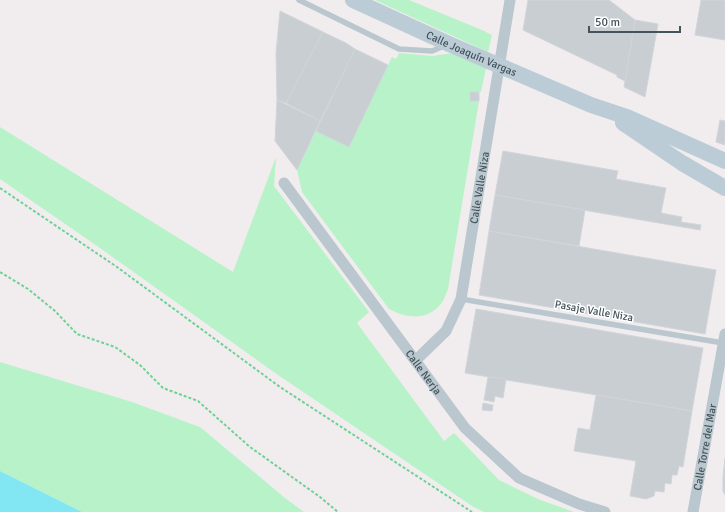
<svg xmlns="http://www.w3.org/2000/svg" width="725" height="512" viewBox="0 0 725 512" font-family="Signika,sans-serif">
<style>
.green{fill:#b8f2c8}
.water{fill:#82e7f2}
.building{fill:#c9ced3;stroke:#d1d5da}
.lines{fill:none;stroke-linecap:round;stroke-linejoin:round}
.path{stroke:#6ed296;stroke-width:2;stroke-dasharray:3 2;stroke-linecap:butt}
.lane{stroke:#bac7ce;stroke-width:5.5}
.street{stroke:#bac7ce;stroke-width:11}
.secondary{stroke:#bcccd6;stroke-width:16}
.labels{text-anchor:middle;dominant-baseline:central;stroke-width:3;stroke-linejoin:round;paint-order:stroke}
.street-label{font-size:11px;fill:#44545c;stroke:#fff}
</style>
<rect width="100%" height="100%" fill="#f1edee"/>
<g class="green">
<polygon points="375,0 409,0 482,30 492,35 488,52"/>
<path d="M399,53L433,56L452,53L486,68L481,92L470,93V101H479L448,289C446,293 445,298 443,301C430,321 407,319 389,309L302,192L297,170L316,131L349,147L392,57L396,59Z"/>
<polygon points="0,127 233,272 276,157 274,186 369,312 357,323 444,441 454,433 499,480 538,499 574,512 484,512 472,506 278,375 100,248 0,179"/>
<polygon points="0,362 132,402 200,427 285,498 304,512 82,512 0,471"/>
</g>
<polygon class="water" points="0,471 82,512 0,512"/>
<g class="building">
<polygon points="528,0 609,0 635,20 625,81 617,77 617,75 523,30"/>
<polygon points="701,0 725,0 725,40 695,35"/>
<polygon points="280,11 323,32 286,103 277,100 276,53"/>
<polygon points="635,20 658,24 645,97 624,87"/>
<polygon points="323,32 346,43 355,49 320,121 286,103"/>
<polygon points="355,49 388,65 349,147 316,131"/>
<rect x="470" y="92" width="9" height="9"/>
<polygon points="277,100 320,121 297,170 275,141"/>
<polygon points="720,120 725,121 725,145 716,142"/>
<polygon points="503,151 618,171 616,179 666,188 661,213 682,217 681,222 701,225 700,230 495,195"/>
<polygon points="495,195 585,210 579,246 489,231"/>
<polygon points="489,231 716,270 705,334 479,295"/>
<polygon points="476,309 703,348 692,411 465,373"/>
<polygon points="488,377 506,379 503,398 495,396 494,402 484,400"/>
<polygon points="596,395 692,411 683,467 679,466 677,475 672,475 671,484 665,483 664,492 655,491 654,496 646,499 630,496 636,461 574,451 578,428 590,430"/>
<polygon points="483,403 493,405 492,411 482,410"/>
<polygon points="725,458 725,477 723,476"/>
<polygon points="723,476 725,477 725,495 723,491"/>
</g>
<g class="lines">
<g class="path">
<polyline points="0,188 117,267 280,387 472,512"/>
<polyline points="0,272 28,289 55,311 77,334 115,347 140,365 163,388 198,401 250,447 320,497 338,512"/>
</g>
<g class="lane">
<polyline points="299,0 399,49 432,51 444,46"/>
<polyline points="461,299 723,343"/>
</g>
<g class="street">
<path id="s1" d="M284,183L465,428L519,478L579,504L605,512"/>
<path id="s2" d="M416,360L446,331L461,299L510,0"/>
<path id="s3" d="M693,512L725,334"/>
</g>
<g class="secondary">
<path id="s4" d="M353,0L449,44L591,105L627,117L725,161"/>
<polyline points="623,123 682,163 725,188"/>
</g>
</g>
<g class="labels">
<g class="street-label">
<text stroke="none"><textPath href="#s4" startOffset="130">Calle Joaquín Vargas</textPath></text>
<text stroke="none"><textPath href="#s2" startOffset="190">Calle Valle Niza</textPath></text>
<text transform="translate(594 311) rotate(10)">Pasaje Valle Niza</text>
<text stroke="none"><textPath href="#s1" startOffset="235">Calle Nerja</textPath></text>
<text stroke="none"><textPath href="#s3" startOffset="66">Calle Torre del Mar</textPath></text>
</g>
</g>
<path d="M589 26v6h91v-6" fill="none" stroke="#44545c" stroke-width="2"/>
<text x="595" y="26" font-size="12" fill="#44545c" stroke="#ffffff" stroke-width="3" paint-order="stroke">50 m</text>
</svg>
